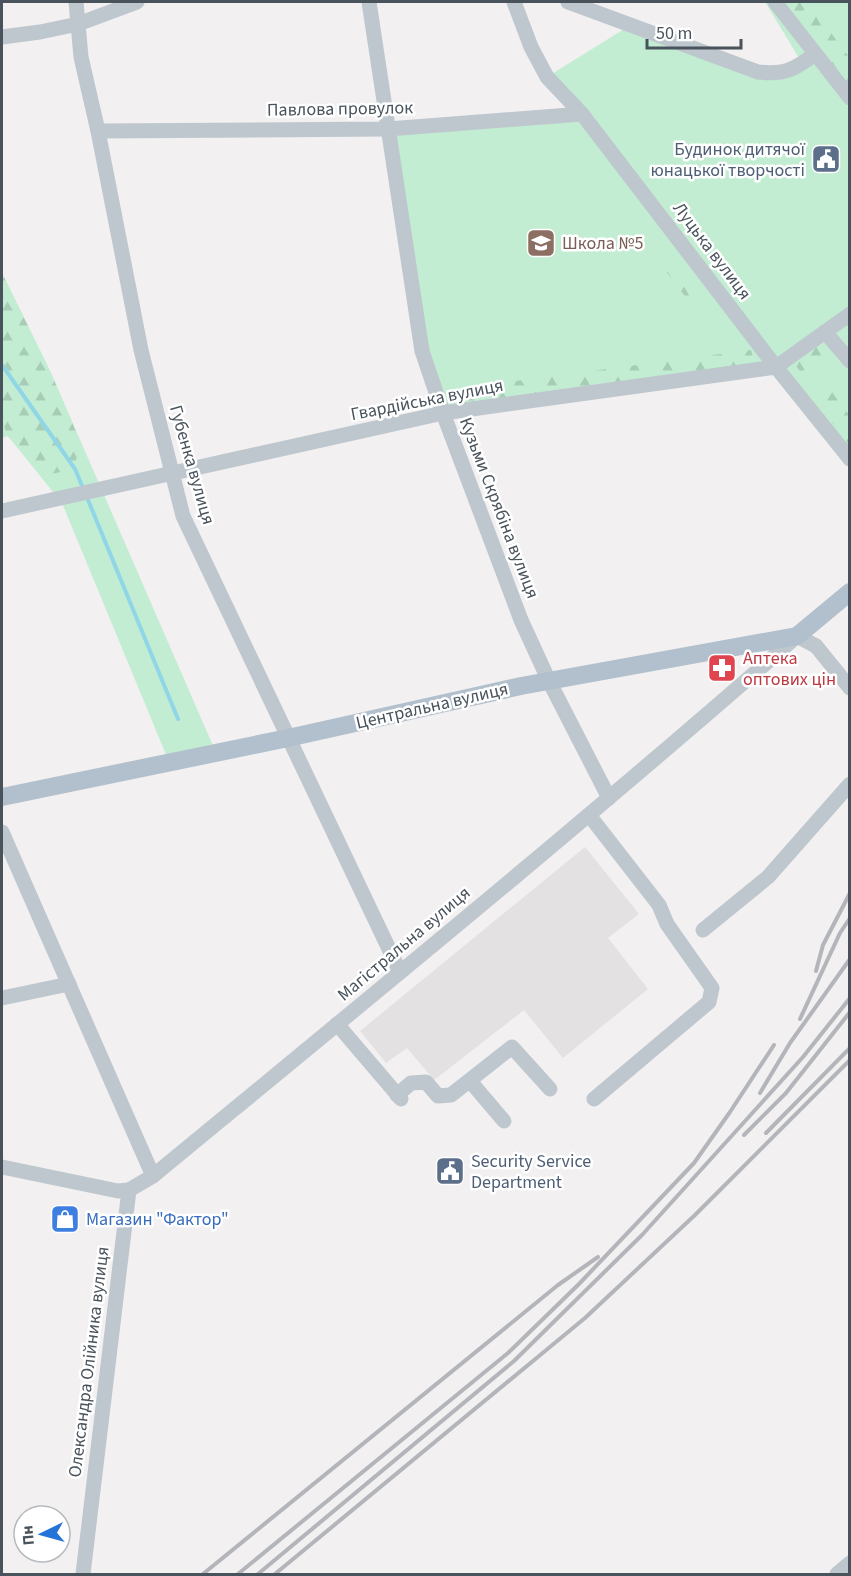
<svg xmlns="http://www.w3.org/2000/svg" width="851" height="1576" viewBox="0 0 851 1576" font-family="'Source Sans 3',sans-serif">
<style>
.education{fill:#e3e1e1}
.green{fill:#c2edd2}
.forest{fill:url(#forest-firs)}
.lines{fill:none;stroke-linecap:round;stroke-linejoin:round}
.stream{stroke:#91d6e7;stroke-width:4}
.minor{stroke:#bfc7ce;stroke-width:15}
.major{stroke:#b2c0cd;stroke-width:18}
.rail{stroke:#b3b5ba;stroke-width:4}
.labels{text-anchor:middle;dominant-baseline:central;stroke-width:5;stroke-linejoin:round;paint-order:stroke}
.street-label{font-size:18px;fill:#49535c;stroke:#fff}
.service-label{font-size:18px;fill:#4e5e75;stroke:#fff;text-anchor:end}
.education-label{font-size:18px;fill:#785e54;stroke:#fff;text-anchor:start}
.health-label{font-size:18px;fill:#be3a42;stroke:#fff;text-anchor:start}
.shop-label{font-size:18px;fill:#366cbe;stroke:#fff;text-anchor:start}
</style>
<defs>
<pattern id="forest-firs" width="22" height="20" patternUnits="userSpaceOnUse" patternTransform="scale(1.5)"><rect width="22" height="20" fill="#c2edd2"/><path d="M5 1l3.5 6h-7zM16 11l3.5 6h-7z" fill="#a8cdb7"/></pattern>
</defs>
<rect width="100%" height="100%" fill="#f2f0f0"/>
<polygon class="education" points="585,847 639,914 608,938 648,989 563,1058 524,1010 434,1080 407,1048 386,1063 360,1031"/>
<g class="green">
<polygon points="765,2 849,2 849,459 776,367 443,413 422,351 388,129 581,114 547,77 629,26 758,72 802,63"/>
<polygon points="2,273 51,373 214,748 167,757 62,503 8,436 2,438"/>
</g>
<g class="forest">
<polygon points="785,2 808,2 849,57 849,86"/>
<polygon points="655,240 698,297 690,303 647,246"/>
<polygon points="2,273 51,373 79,439 75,469 41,476 8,436 2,422"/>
<polygon points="849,323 849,338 801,373 794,363"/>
<polygon points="751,350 755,366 450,404 448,390"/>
<polygon points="832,392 849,415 849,445 818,403"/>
</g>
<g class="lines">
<g class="stream">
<polyline points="2,365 75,469 83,488"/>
<polyline points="86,495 178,719"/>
</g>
<g class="minor">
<polyline points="76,2 81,57 98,131 141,350 183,516 400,972"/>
<polyline points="369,2 422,351 443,413 521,620 549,681 609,798"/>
<polyline points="514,2 531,47 547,77 582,114 776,367 850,459"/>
<path d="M568,2L758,72C784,75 794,70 815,54"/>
<polyline points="775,2 850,98"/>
<polyline points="2,37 40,32 78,24 137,2"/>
<polyline points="98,131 388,129 582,114"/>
<polyline points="825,332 850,361"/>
<polyline points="2,511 443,413 776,367 850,314"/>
<polyline points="589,815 659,905 667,924 712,988 709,1002 594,1099"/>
<polyline points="2,832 153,1176"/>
<polyline points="703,930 768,877 850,784"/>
<polyline points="2,998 69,984"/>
<polyline points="337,1024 401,1099"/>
<polyline points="470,1081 504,1121"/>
<polyline points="397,1095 411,1083 426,1082 438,1096 451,1095 512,1047 550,1089"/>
<path d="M2,1167L118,1191L129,1190L153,1176C369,998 586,821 797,636L816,646L850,688"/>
<polyline points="83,1574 129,1190"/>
<polyline points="837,1574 850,1563"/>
</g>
<polyline class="major" points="2,797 288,738 521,686 797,636 850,592"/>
<g class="rail">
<polyline points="816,971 823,945 850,893"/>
<polyline points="800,1019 840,933 850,918"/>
<polyline points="760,1093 790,1043 850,959"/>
<polyline points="766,1133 850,1048"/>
<polyline points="744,1135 786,1093 850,1012"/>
<polyline points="203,1574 558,1285 598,1257"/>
<polyline points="238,1574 508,1353 579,1284 694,1163 730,1112 774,1045"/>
<polyline points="258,1574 514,1361 642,1235 803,1057 850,998"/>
<polyline points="275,1574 585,1318 695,1215 850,1060"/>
</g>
</g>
<defs>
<g id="civic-square" transform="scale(1.5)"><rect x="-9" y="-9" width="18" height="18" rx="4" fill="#5c6f8a" stroke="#fff"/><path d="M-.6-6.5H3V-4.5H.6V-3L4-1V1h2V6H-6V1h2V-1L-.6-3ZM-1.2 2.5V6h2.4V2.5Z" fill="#fff"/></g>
<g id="school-square" transform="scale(1.5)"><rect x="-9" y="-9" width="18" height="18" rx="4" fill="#8d6e63" stroke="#fff"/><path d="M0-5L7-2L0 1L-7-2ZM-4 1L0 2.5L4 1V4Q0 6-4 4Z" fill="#fff"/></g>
<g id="pharmacy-square" transform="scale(1.5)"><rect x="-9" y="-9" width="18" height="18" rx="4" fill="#e0444e" stroke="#fff"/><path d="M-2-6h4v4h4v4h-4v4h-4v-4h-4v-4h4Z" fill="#fff"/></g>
<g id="shop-square" transform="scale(1.5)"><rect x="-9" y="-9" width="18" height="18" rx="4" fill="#3f7fe0" stroke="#fff"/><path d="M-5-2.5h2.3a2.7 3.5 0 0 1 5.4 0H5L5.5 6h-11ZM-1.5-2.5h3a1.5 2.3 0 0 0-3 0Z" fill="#fff"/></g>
</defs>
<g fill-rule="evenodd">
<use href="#civic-square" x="826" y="159"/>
<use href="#school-square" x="541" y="243"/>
<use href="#pharmacy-square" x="722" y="668"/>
<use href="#civic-square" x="450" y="1171"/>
<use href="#shop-square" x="65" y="1219"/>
</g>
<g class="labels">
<g class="street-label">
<text transform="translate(340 109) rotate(-1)">Павлова провулок</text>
<text transform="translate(712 251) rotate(53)">Луцька вулиця</text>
<text transform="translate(427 400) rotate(-11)">Гвардійська вулиця</text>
<text transform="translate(192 465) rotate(74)">Губенка вулиця</text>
<text transform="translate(499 508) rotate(69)">Кузьми Скрябіна вулиця</text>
<text transform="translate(432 706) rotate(-13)">Центральна вулиця</text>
<text transform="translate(404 944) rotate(-40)">Магістральна вулиця</text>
<text transform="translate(89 1362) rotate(-83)">Олександра Олійника вулиця</text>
</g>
<g class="service-label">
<text x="805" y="149">Будинок дитячої<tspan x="805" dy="21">юнацької творчості</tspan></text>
<text x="471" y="1161" text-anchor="start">Security Service<tspan x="471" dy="21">Department</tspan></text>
</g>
<g class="education-label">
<text x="562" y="243">Школа №5</text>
</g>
<g class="health-label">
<text x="743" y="658">Аптека<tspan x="743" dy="21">оптових цін</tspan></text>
</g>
<g class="shop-label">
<text x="86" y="1219">Магазин "Фактор"</text>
</g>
</g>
<rect width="851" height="1576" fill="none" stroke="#49535c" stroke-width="6"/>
<g transform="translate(42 1534) rotate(265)"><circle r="28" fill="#ffffff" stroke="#b6babe" stroke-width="1.5"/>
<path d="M0-4.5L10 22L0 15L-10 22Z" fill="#2474d8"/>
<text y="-9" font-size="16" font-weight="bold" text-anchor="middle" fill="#49535c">Пн</text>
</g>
<path d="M647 39v9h94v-9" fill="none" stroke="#49535c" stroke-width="3"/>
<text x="656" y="39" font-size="18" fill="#49535c" stroke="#ffffff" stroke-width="4.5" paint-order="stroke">50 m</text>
</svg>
